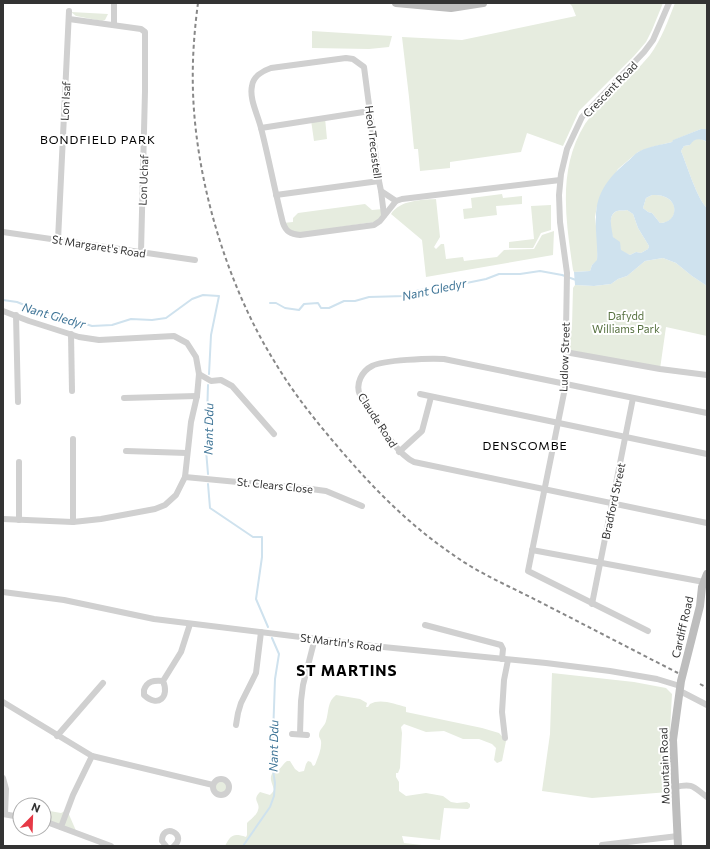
<svg xmlns="http://www.w3.org/2000/svg" width="710" height="849" viewBox="0 0 710 849" font-family="Commissioner,sans-serif">
<style>
.green{fill:#e6ecdf}
.water{fill:#cfe2ee;fill-rule:evenodd}
.lines{fill:none;stroke-linecap:round;stroke-linejoin:round}
.stream{stroke:#cfe2ee;stroke-width:2}
.minor{stroke:#d0d0d0;stroke-width:6}
.secondary{stroke:#bdbdbd;stroke-width:8}
.rail{stroke:#888;stroke-width:2;stroke-dasharray:4 3;stroke-linecap:butt}
.labels{text-anchor:middle;dominant-baseline:central;stroke-width:4;stroke-linejoin:round;paint-order:stroke}
.street-label{font-size:11px;fill:#333;stroke:#fff}
.park-label{font-size:11px;fill:#56703f;stroke:#fff}
.neighbourhood-label{font-size:12px;letter-spacing:1px;fill:#000;stroke:#fff}
.water-label{font-size:12px;font-style:italic;fill:#3f7597;stroke:#fff}
.district-label{font-size:15px;font-weight:bold;letter-spacing:1px;fill:#000;stroke:#fff}
</style>
<rect width="100%" height="100%" fill="#fff"/>
<g class="green">
<polygon points="569,3 663,3 652,30 646,42 634,56 579,111 563,146 527,133 521,152 450,162 450,168 420,171 418,149 414,149 409,97 402,37 462,40 576,16 572,6"/>
<path d="M675,3H707V129H701L674,140L672,142L652,147L638,152L618,169L597,206L595,217L598,245L597,261L592,265L590,271L574,272L573,270C566,221 557,169 585,124C593,112 604,103 614,93C626,81 639,68 650,55C661,40 668,21 675,3Z"/>
<polygon points="71,12 108,14 105,20 102,21 76,16"/>
<polygon points="312,31 392,36 389,47 369,49 312,48"/>
<polygon points="325,118 327,139 314,141 311,120"/>
<path d="M696,139H701L707,142V208C697,199 687,165 681,151L684,146L690,145L691,142Z"/>
<polygon points="502,194 503,198 522,196 522,204 496,206 497,215 464,219 463,209 472,208 471,198"/>
<path d="M652,195C657,195 661,195 665,197C680,203 677,223 660,223L652,213L648,212L643,208L646,198Z"/>
<path d="M436,199L440,237L434,247L436,249L441,244H444L446,259L463,257L464,261L497,257L504,250L534,249L542,235L554,231L553,255L426,277L422,240L391,214C400,200 421,200 436,199Z"/>
<polygon points="365,204 372,210 383,209 380,221 294,234 283,223 293,222 293,218 298,213"/>
<polygon points="551,205 551,230 541,233 533,248 509,248 509,242 534,239 531,206"/>
<path d="M627,210L633,214L638,228L649,246L648,249L641,253L636,252L630,255L621,251C620,243 616,243 613,237C610,230 608,214 617,211C620,210 624,211 627,210Z"/>
<polygon points="663,258 676,263 692,276 707,286 707,336 666,327 660,369 568,354 572,326 573,288 575,285 594,286 611,284 618,279 627,276 645,261"/>
<polygon points="552,673 634,682 666,688 672,694 669,748 669,792 592,798 542,791 550,734"/>
<path d="M336,695L360,699L367,703L366,707H368L370,704C380,698 395,704 406,707V712L482,728L499,733L506,741L502,761L497,763L494,760L496,748L492,744L479,739H463L444,731L426,732L404,724L401,727L402,733L400,768L398,773H396V777L399,782V791L406,796L426,793L443,796L451,802L457,803L467,802L470,804V807L468,809L444,808L440,840L402,836L404,843L431,846H225C231,835 233,833 246,837L247,835V823C250,820 257,815 258,810C261,802 251,801 260,792L270,795L272,793L274,790C272,782 268,778 274,771C282,770 281,765 287,761H290L295,769L299,772L304,771L306,764L308,761L311,762L313,766L315,765C318,757 322,749 321,741C320,737 319,738 319,735C319,729 325,726 326,721C329,711 327,702 336,695Z"/>
<circle cx="221" cy="787" r="8"/>
<polygon points="44,810 61,813 67,810 77,833 44,821"/>
</g>
<path class="water" d="M701,129H707V142C701,138 694,138 690,145L684,146L681,151C687,165 697,199 707,208V286L692,276L676,263L663,258L645,261L627,276L618,279L611,284L594,286L575,285L574,272L590,271L592,265L597,260C598,246 595,232 596,217C596,192 610,176 628,161C632,158 635,153 640,151C650,146 661,145 672,142L673,140ZM652,195C656,195 661,195 665,197C680,203 676,223 660,223L652,213L648,212L643,208L646,198ZM627,210L633,214L638,228L649,246L648,249L641,253L636,252L630,255L621,250L620,242L613,237C612,229 607,215 617,211C620,210 624,211 627,210Z"/>
<g class="lines">
<g class="stream">
<polyline points="3,300 17,302 49,315 64,317 92,326 112,325 131,319 152,320 166,318 192,299 203,295 219,296 211,335 209,374"/>
<polyline points="270,303 276,303 285,308 299,310 304,304 318,303 321,308 329,308 344,301 355,301 369,297 405,296 419,290 442,288 486,279 499,274 520,274 540,271 562,275 576,280"/>
<polyline points="208,474 206,450 208,385"/>
<polyline points="208,484 210,508 253,537 262,537 262,557 256,599 268,627"/>
<polyline points="243,846 270,807 274,796 275,783 271,757 273,736 275,679 279,654 272,638"/>
</g>
<g class="minor">
<polyline points="69,19 141,29 145,32 145,91 141,252"/>
<polyline points="114,25 114,3"/>
<path d="M346,58L353,59L364,67L379,181L381,191L396,201L380,221L374,225L300,235C291,234 286,232 283,223C275,192 269,159 261,128C258,115 249,99 252,86C253,77 262,71 271,68Z"/>
<polyline points="261,128 370,111"/>
<polyline points="381,191 384,215"/>
<polyline points="276,195 379,181"/>
<polyline points="396,201 402,199 560,180"/>
<polyline points="3,232 195,260"/>
<polyline points="58,240 69,11"/>
<polyline points="3,311 29,321 79,337 99,340 174,336 187,343 196,357 199,374 197,396 191,422 185,477 176,495 165,505 155,509 101,519 73,522 3,519"/>
<polyline points="16,315 18,402"/>
<polyline points="71,334 72,391"/>
<polyline points="565,352 660,369 707,375"/>
<polyline points="199,374 211,381 221,380 232,386 274,434"/>
<polyline points="420,394 707,454"/>
<polyline points="124,398 197,396"/>
<path d="M707,413L444,359C430,358 383,360 372,366C362,371 355,384 360,395C373,413 395,454 414,462L707,523"/>
<polyline points="126,451 187,453"/>
<polyline points="399,452 422,431 431,397"/>
<polyline points="19,462 19,520"/>
<polyline points="185,477 311,489 326,491 362,506"/>
<polyline points="73,522 73,439"/>
<polyline points="532,550 704,582"/>
<polyline points="3,592 64,600 154,619 373,646 546,663 610,671 657,679 680,686"/>
<polyline points="592,604 633,398"/>
<polyline points="425,625 501,645 503,649 502,659"/>
<polyline points="648,631 528,571 565,388 567,273 560,222 559,195 561,174 567,149 582,117 644,52 653,40 669,3"/>
<path d="M163,681C154,680 147,681 144,690V695C158,708 170,697 163,681L181,652L190,624"/>
<polyline points="680,691 707,705"/>
<polyline points="3,702 92,756 213,785"/>
<polyline points="236,725 238,713 241,703 256,673 261,632"/>
<polyline points="292,734 307,735"/>
<polyline points="300,734 301,701 303,685 315,638"/>
<polyline points="57,736 103,683"/>
<polyline points="505,738 502,712 504,680 508,660"/>
<polyline points="3,778 6,789 5,814"/>
<circle cx="221" cy="787" r="8"/>
<path d="M675,787C694,783 693,787 707,797"/>
<polyline points="3,814 20,817"/>
<polyline points="44,821 111,846"/>
<polyline points="61,827 73,795 92,756"/>
<polyline points="602,845 678,836"/>
<path d="M166,846L162,841C162,822 188,834 174,846"/>
</g>
<g class="secondary">
<polyline points="396,3 451,8 483,3"/>
<polyline points="678,846 673,740 681,681 700,606 702,587 707,574"/>
</g>
<g class="rail">
<path d="M198,3C194,33 192,62 193,92C196,183 228,288 276,364C294,394 315,420 338,447C372,487 408,524 452,554C478,573 509,586 538,601C585,625 631,649 678,673"/>
<polyline points="700,684 707,688"/>
</g>
</g>
<g class="labels">
<g class="street-label">
<text transform="translate(610 89) rotate(-46)">Crescent Road</text>
<text transform="translate(65 101) rotate(-87)">Lon Isaf</text>
<text transform="translate(374 142) rotate(83)">Heol Trecastell</text>
<text transform="translate(143 180) rotate(-88)">Lon Uchaf</text>
<text transform="translate(99 246) rotate(9)">St Margaret's Road</text>
<text transform="translate(564 357) rotate(-88)">Ludlow Street</text>
<text transform="translate(378 420) rotate(57)">Claude Road</text>
<text transform="translate(275 485) rotate(6)">St. Clears Close</text>
<text transform="translate(613 501) rotate(-78)">Bradford Street</text>
<text transform="translate(682 627) rotate(-77)">Cardiff Road</text>
<text transform="translate(341 642) rotate(7)">St Martin's Road</text>
<text transform="translate(664 766) rotate(-92)">Mountain Road</text>
</g>
<g class="park-label">
<text x="626" y="315">Dafydd<tspan x="626" dy="13">Williams Park</tspan></text>
</g>
<g class="neighbourhood-label">
<text x="98" y="139">BONDFIELD PARK</text>
<text x="525" y="445">DENSCOMBE</text>
</g>
<g class="water-label">
<text transform="translate(434 289) rotate(-12)">Nant Gledyr</text>
<text transform="translate(54 315) rotate(16)">Nant Gledyr</text>
<text transform="translate(208 429) rotate(-89)">Nant Ddu</text>
<text transform="translate(273 746) rotate(-89)">Nant Ddu</text>
</g>
<g class="district-label">
<text x="347" y="670">ST MARTINS</text>
</g>
</g>
<rect width="710" height="849" fill="none" stroke="#333333" stroke-width="8"/>
<g transform="translate(32 817) rotate(23)"><circle r="19" fill="#ffffff" stroke="#adadad"/>
<path d="M0-3L7 15L0 10L-7 15Z" fill="#e63946"/>
<text y="-6" font-size="11" font-weight="bold" text-anchor="middle" fill="#333333">N</text>
</g>
</svg>
